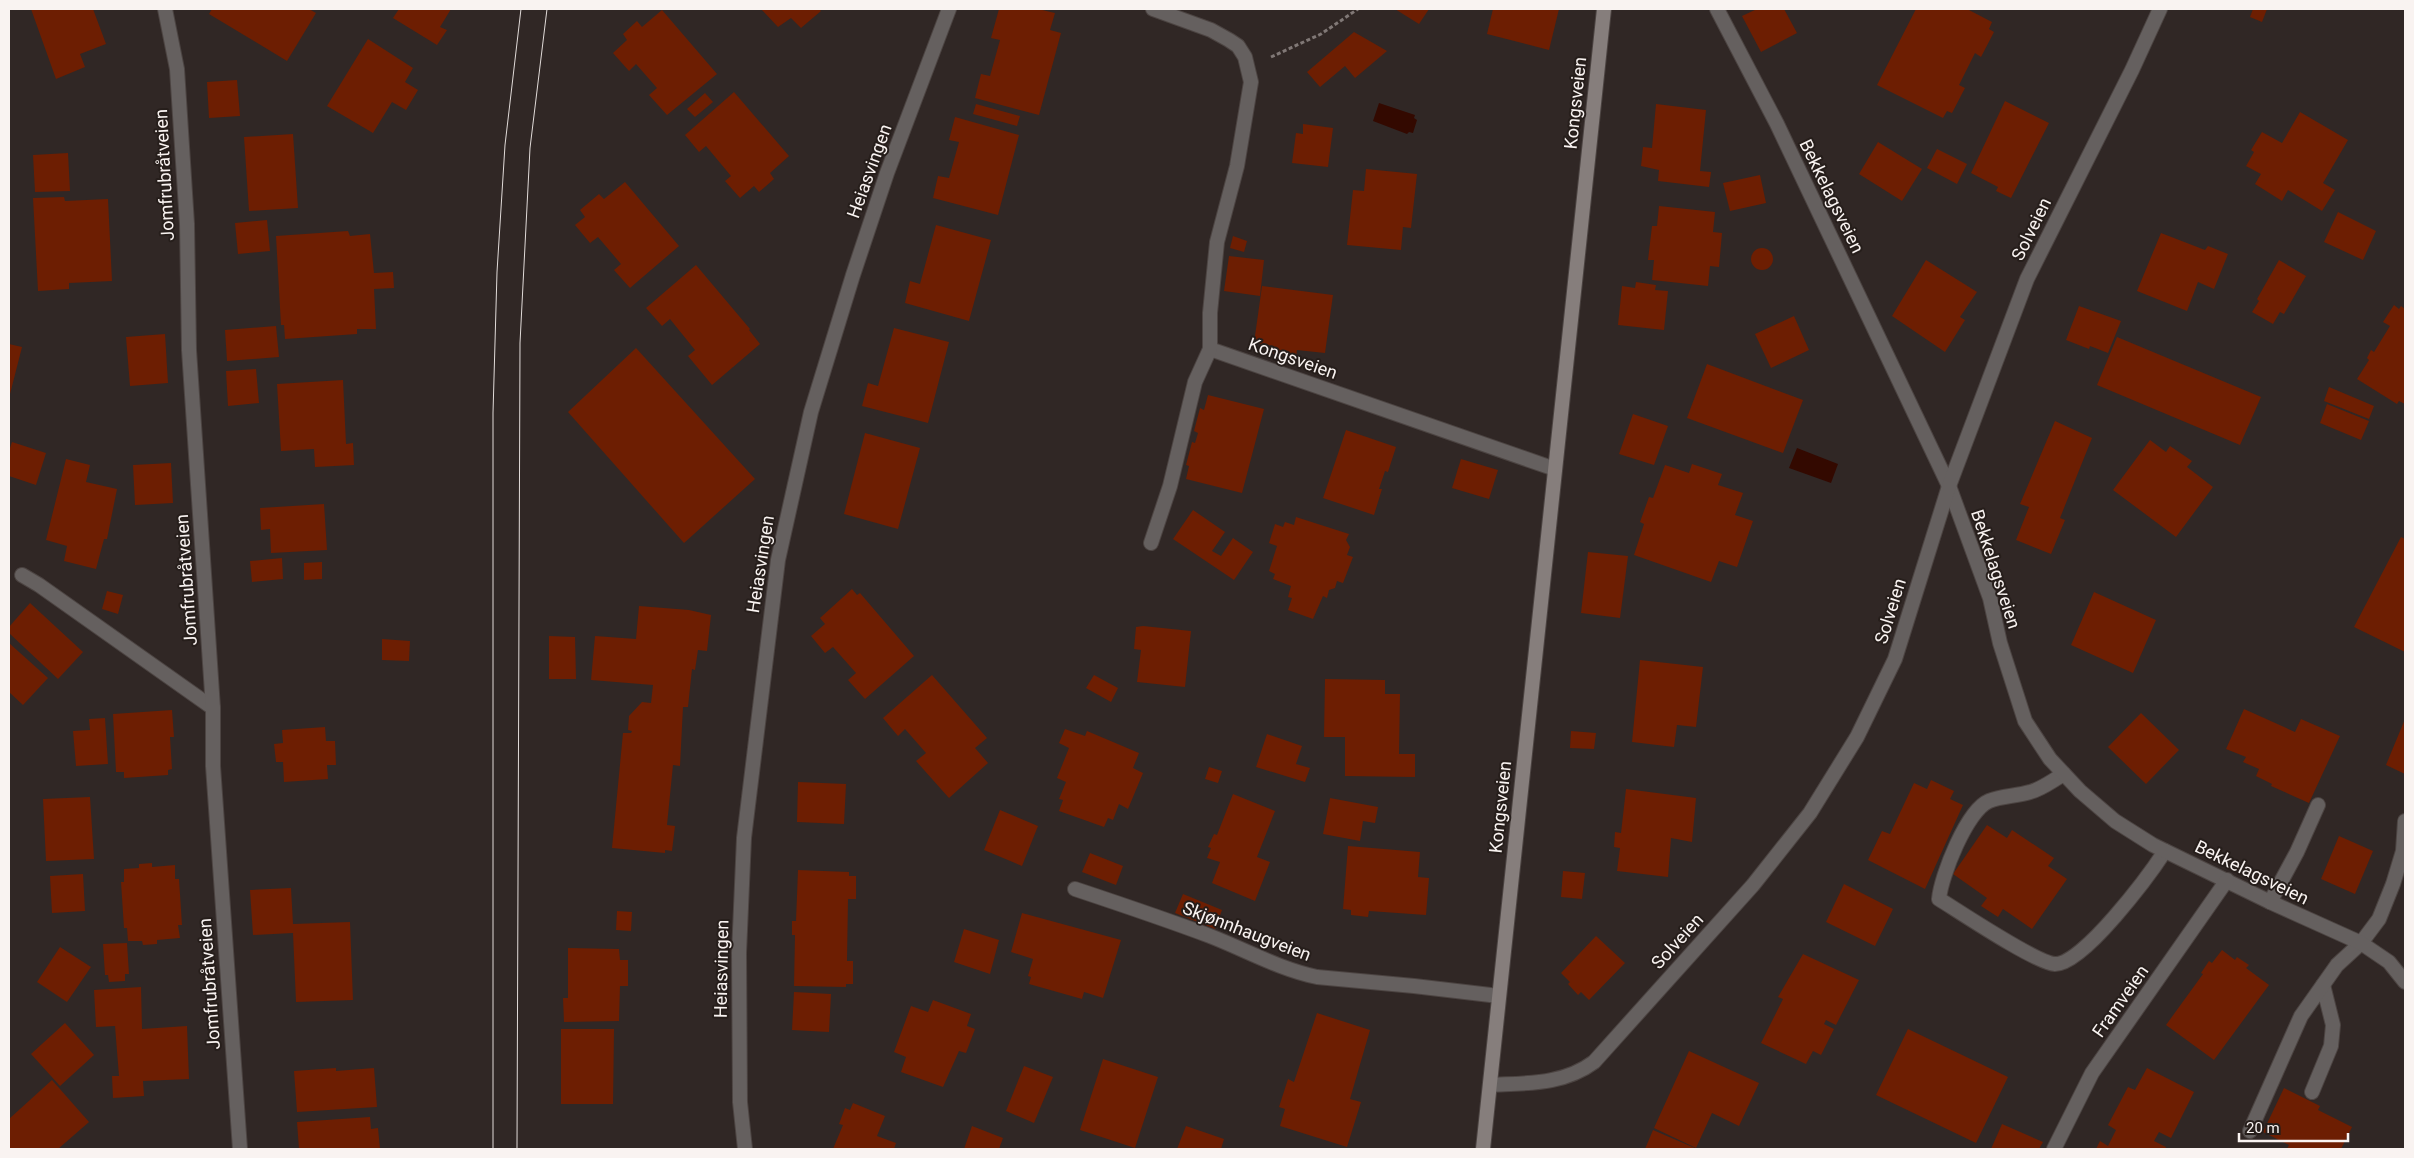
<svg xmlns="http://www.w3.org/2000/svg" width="2414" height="1158" viewBox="0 0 2414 1158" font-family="Roboto,sans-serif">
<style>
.water{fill:#330900}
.building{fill:#6d1e02}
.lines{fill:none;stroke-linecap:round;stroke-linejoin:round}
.service-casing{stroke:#4c4442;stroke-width:16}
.minor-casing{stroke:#4c4442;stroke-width:16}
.tertiary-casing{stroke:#4c4442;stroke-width:16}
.secondary-casing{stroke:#4c4442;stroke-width:16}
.path{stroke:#807876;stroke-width:3;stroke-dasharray:4 2.5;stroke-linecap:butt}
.service{stroke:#65605f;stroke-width:14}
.minor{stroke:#65605f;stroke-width:14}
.tertiary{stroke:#65605f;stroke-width:14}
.secondary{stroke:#867e7c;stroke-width:14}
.tram{stroke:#e1dbd9;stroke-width:1}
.labels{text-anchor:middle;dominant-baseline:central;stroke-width:4;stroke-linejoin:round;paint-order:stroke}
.street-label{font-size:18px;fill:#f9f3f1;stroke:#261e1b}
</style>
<rect width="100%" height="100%" fill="#302725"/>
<g class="water">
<polygon points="1379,103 1415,115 1414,118 1417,120 1413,133 1409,132 1407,134 1373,121"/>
<polygon points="1797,448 1838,464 1831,483 1789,468"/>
</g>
<g class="building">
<polygon points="31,9 93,9 106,44 80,54 85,67 56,79"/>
<polygon points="212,9 309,9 316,13 287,61 209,14"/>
<polygon points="399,9 451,9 440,27 447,30 437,45 393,18"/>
<polygon points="761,9 819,9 821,11 801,28 791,18 778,27"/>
<polygon points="999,9 1038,9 1055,13 1050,30 1061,33 1039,115 975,98 981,74 990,76 1000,40 991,38"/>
<polygon points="1395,9 1429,9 1419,24"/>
<polygon points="1493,9 1559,9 1549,50 1487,34"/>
<polygon points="1757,9 1784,9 1797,33 1761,52 1742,16"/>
<polygon points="1916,9 1967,9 1992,22 1989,29 1994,32 1981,57 1975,53 1959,85 1965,88 1952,113 1947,111 1943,118 1877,85"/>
<polygon points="2253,9 2267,9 2262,22 2250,17"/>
<polygon points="662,10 717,74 667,115 649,95 657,88 636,64 629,71 613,53 627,40 623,34 637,21 642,27"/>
<polygon points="1354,32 1387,51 1355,78 1345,66 1320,87 1307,72"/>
<polygon points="368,39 413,68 405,82 418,90 406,110 392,102 373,133 327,106"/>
<polygon points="237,80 240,116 209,118 207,82"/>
<polygon points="734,92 789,156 770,173 774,179 759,192 754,186 740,198 725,181 731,176 706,146 699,152 685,135"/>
<polygon points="705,93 713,102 695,117 687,109"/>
<polygon points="2005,101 2049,123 2011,198 1996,191 1998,187 1971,173"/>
<polygon points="976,104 1020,116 1017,126 973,114"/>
<polygon points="1656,104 1706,110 1700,171 1711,172 1709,187 1658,181 1659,170 1641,166 1643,147 1652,148"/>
<polygon points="2300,112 2348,140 2323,183 2335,190 2322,211 2288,190 2282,201 2255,184 2261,174 2246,166 2254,152 2251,150 2262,132 2282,143"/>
<polygon points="955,117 1019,135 998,215 933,198 938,176 949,178 959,142 949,140"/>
<polygon points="1303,124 1333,128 1328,167 1292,163 1296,133 1303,134"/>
<polygon points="293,134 298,208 249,211 244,137"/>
<polygon points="1878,142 1922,169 1902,201 1859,174"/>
<polygon points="1937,149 1967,164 1957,184 1927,168"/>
<polygon points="68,153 70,191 35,192 33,155"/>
<polygon points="1366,169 1417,174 1411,228 1403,227 1401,250 1347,245 1353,190 1364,191"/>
<polygon points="1760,175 1766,203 1730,211 1723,183"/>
<polygon points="625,182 679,246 630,288 614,270 621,264 598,237 590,243 575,225 585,217 580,210 599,194 604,199"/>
<polygon points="64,197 65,201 108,199 112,281 69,283 69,289 38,291 33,198"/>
<polygon points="1659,206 1715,212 1713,232 1722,233 1719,267 1710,266 1708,286 1652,280 1654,260 1648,260 1652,226 1657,226"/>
<polygon points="2338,212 2376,231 2363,260 2324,242"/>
<polygon points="267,220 270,251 238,254 235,223"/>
<polygon points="936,225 991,240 969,321 905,303 910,281 920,284"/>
<polygon points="348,231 350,236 370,234 374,273 393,272 394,288 374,289 376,329 357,329 357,334 285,339 284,325 281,325 276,236"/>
<polygon points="2161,233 2205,250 2208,246 2228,254 2214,289 2198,282 2187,311 2137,291"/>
<polygon points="1233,236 1247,241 1244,252 1230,248"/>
<circle cx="1762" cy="259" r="11"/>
<polygon points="1229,256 1264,260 1260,296 1224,291"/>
<polygon points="1926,260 1977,292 1960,317 1965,320 1945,352 1892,316"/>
<polygon points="2279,260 2306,276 2284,314 2280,312 2273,324 2252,312 2259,301 2257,299"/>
<polygon points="696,265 750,329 749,330 760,344 712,385 688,356 695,350 670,319 662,326 646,308"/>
<polygon points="1636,282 1656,285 1655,290 1668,291 1664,330 1618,325 1622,286 1635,288"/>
<polygon points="1262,286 1333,295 1325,353 1297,350 1296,357 1272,354 1274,346 1254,343"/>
<polygon points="2394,305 2399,309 2401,306 2405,309 2405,404 2399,401 2397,404 2357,379 2369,360 2367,358 2371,350 2374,352 2390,326 2383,322"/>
<polygon points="2079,306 2121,321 2108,353 2090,346 2089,349 2066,340"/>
<polygon points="1794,316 1809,350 1771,368 1755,334"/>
<polygon points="276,326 279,357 227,361 225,330"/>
<polygon points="894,328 949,342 928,423 862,406 868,383 878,386"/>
<polygon points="165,334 168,383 130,386 126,337"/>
<polygon points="2117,337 2261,397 2240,445 2097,385"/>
<polygon points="9,344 22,347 9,398"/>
<polygon points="636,348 755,479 684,543 568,412"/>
<polygon points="1707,364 1803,400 1783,453 1687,418"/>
<polygon points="256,369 259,403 228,406 226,371"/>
<polygon points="343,380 346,444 353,443 354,465 315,467 314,449 281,451 277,384"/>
<polygon points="2329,387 2374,406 2369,419 2324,401"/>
<polygon points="1208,395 1264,409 1242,493 1186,479 1189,466 1186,465 1192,442 1195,443 1198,433 1194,431 1200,408 1204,410"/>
<polygon points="2327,404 2369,421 2361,440 2320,423"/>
<polygon points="1633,414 1668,426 1654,465 1619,454"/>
<polygon points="2055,421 2092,438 2060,518 2065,520 2051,554 2016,540 2029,507 2020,504"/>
<polygon points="1346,430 1396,447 1388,472 1385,471 1379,489 1382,489 1374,515 1323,498"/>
<polygon points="865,433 920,448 898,529 844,514"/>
<polygon points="2150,440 2166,452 2170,446 2192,461 2187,467 2213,487 2176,537 2113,490"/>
<polygon points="12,442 46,453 36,485 9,476 9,451"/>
<polygon points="66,459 90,465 86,482 117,489 107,539 104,539 96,569 64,561 67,546 46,540"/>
<polygon points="1461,459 1498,470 1489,499 1452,488"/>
<polygon points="171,463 173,503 135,505 133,465"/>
<polygon points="1692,464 1722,474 1718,485 1743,493 1735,515 1753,521 1737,567 1719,561 1711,582 1634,555 1644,524 1640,522 1649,497 1653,498 1665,465 1689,473"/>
<polygon points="324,504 327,550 271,553 270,529 261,530 260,508"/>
<polygon points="1193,510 1225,532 1212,551 1221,556 1233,538 1253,552 1234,580 1173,539"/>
<polygon points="1296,517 1349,534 1346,540 1350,547 1347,555 1353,557 1343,583 1337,581 1335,588 1329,590 1327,598 1323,596 1313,619 1288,610 1292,598 1288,597 1291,586 1273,579 1275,574 1269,571 1277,546 1269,543 1275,524 1283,527 1285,522 1294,525"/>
<polygon points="2401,537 2405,539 2405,652 2354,627"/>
<polygon points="1588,552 1628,556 1620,618 1581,613"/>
<polygon points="282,558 283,579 252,582 250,561"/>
<polygon points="322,562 322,579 304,580 304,563"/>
<polygon points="852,589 857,595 860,593 914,656 865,699 848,680 856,673 833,647 825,653 811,636 825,624 820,618"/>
<polygon points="107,591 123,595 118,614 102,609"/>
<polygon points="2094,592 2156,620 2133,673 2071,645"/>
<polygon points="30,603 83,652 58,679 9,633 9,627"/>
<polygon points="639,606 689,610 711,615 707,651 698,650 695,670 692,669 688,707 683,707 680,766 673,765 667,825 675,826 672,851 665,850 665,853 612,848 623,733 631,733 632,731 628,730 629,716 642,702 651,703 653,685 591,680 595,636 636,639"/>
<polygon points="1143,626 1191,631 1185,687 1137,682 1141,650 1134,649 1136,627"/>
<polygon points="549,636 575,637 576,679 549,679"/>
<polygon points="382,639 410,641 409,661 382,660"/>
<polygon points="9,643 48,678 23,705 9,692"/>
<polygon points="1640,660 1703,667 1696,727 1677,725 1674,747 1632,742"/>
<polygon points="932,675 987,738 975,748 988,763 949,798 916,761 926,753 905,729 898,736 883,718"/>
<polygon points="1094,675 1118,688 1111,702 1086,688"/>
<polygon points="1325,679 1385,680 1385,694 1400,694 1399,754 1415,754 1415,777 1345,776 1345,737 1324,737"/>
<polygon points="2244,709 2295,732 2301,719 2340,736 2309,803 2271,786 2272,784 2256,776 2259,769 2243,762 2246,757 2226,749"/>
<polygon points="172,710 174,737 170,737 172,769 168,770 168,775 124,778 124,772 116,772 113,714"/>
<polygon points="2141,713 2179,750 2146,784 2108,747"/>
<polygon points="105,718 108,764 76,766 73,731 90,730 89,719"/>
<polygon points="2405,719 2405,774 2386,765"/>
<polygon points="325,727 326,741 335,741 336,765 327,765 328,779 284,782 283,762 276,762 274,744 283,743 282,730"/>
<polygon points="1065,729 1085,736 1087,731 1139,753 1133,768 1143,773 1128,809 1119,804 1113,820 1108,818 1104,827 1059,811 1063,800 1059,799 1066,782 1057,778 1069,748 1059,743"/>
<polygon points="1571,731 1596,733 1594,749 1570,748"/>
<polygon points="1267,734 1302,746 1296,764 1310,768 1305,782 1256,767"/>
<polygon points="1209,767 1222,771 1218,783 1205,779"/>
<polygon points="1931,780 1954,791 1950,799 1963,805 1925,889 1868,860 1882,831 1890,834 1914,783 1927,789"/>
<polygon points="798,782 846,784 844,824 797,822"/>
<polygon points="1626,789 1696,798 1692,842 1671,838 1668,877 1617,871 1620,848 1614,847 1615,832 1621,833"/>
<polygon points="1233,794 1275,811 1257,857 1270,862 1255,901 1212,883 1220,862 1207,858 1211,848 1208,847 1214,834 1217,835"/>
<polygon points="90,797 94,859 46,861 43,799"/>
<polygon points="1330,798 1378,807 1375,823 1363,821 1360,841 1323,834"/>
<polygon points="1000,810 1038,826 1022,866 984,850"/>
<polygon points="1987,825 2007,838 2012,830 2054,858 2048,866 2067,879 2032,929 2003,909 1998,917 1981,906 1987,898 1953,874"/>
<polygon points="2339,836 2373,851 2355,894 2321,879"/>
<polygon points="1348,846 1420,852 1418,877 1429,878 1426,915 1369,911 1368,917 1351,915 1351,910 1343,909"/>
<polygon points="1090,853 1123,866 1116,885 1082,872"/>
<polygon points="152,863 152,867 175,865 175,879 179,879 182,925 178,925 180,938 157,940 157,944 143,945 142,941 128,941 127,928 124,928 121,882 124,882 124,869 139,868 139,864"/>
<polygon points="798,870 849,872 849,876 856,876 856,899 848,899 847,961 853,961 853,984 846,984 846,987 794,986 795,935 792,935 792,921 796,921"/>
<polygon points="1563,871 1585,873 1582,899 1561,897"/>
<polygon points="83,874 85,911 52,913 50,876"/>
<polygon points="1844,884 1893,909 1875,946 1826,922"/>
<polygon points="291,888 293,924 350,922 353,1000 296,1002 293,933 253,935 250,890"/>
<polygon points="1183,894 1222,910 1215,929 1175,913"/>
<polygon points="617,911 632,912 631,931 616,930"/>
<polygon points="1022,913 1121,940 1103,998 1084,992 1082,999 1029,984 1031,977 1028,976 1033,959 1011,952"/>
<polygon points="964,929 999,940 990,974 954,962"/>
<polygon points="1596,936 1625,963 1589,1000 1581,992 1578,995 1568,984 1570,982 1561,973"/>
<polygon points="127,943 129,974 125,974 125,981 109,982 108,975 105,975 103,944"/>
<polygon points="60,947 91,967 67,1002 37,982"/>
<polygon points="568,948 619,949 620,960 628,960 628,986 620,986 619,1021 564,1022 563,998 568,998"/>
<polygon points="2222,950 2235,960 2237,957 2249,965 2246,968 2269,985 2214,1060 2166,1025 2203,974 2201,973 2209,961 2212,963"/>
<polygon points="1803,954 1859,980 1836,1025 1826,1020 1824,1024 1834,1029 1821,1055 1813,1051 1806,1064 1761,1043 1783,999 1778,997"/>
<polygon points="141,987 142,1029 187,1026 189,1079 143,1081 144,1096 113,1098 112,1076 119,1076 115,1026 96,1027 94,990"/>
<polygon points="794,992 831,994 829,1032 792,1030"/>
<polygon points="933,1000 971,1014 967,1026 975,1029 966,1053 959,1051 943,1087 901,1072 906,1057 894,1052 911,1006 928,1012"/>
<polygon points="1317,1013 1370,1030 1350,1099 1361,1102 1347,1147 1280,1126 1285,1109 1279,1107 1288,1079 1294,1082"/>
<polygon points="65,1023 94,1055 60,1086 31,1054"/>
<polygon points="561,1029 614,1029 613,1104 561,1104"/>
<polygon points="1908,1029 2008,1077 1976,1143 1876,1095"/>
<polygon points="1689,1051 1759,1083 1739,1126 1712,1113 1696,1148 1654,1128"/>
<polygon points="1103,1059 1158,1077 1135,1148 1080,1130"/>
<polygon points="1024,1066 1053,1077 1034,1123 1006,1111"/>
<polygon points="336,1068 336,1071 374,1068 377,1107 297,1112 294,1071"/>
<polygon points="2147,1068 2194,1092 2171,1138 2159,1132 2154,1141 2166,1147 2165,1149 2096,1149 2100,1141 2108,1146 2116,1130 2108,1125 2128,1087 2135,1090"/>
<polygon points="52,1080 89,1122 58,1149 9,1149 9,1119"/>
<polygon points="2284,1088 2320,1106 2318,1110 2352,1127 2341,1149 2287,1149 2289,1145 2263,1132"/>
<polygon points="853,1103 885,1116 877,1136 896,1143 894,1149 833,1149 843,1125 839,1124 845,1108 850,1110"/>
<polygon points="370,1117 371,1129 378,1128 380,1149 299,1149 297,1122"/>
<polygon points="2002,1124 2043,1142 2039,1149 1991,1149"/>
<polygon points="972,1126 1003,1138 999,1149 964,1149"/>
<polygon points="1186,1126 1224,1139 1221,1149 1177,1149"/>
<polygon points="1653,1130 1697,1149 1645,1149"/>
</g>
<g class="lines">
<g class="service-casing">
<g id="service">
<polyline points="1210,349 1555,469"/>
<polyline points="1151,543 1170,486 1195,382 1210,349 1210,313 1217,242 1237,166 1251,82 1245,57 1238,46 1229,40 1211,30 1153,9"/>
<polyline points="22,575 39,585 213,708"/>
<path d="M2064,774C2053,780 2042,789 2030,792C2017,796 2001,796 1989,801C1967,810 1941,876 1939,899C1960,912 2036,963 2055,964C2083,965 2150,874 2165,851"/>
<path d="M1075,889C1120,904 1165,919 1210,936C1246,950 1279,969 1317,977L1414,986L1499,996"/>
<polyline points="2270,902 2297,852 2318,805"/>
<polyline points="2312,1092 2331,1046 2333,1025 2323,985"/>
<polyline points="2250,1131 2301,1016 2337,965 2361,943 2379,919 2393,884 2403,851 2405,821"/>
</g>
</g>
<g class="minor-casing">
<g id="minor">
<polyline points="165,9 177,69 187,224 189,350 213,708 213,766 240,1149"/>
<polyline points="1717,9 1777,124 1949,486 1990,598 2000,643 2025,721 2050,759 2080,791 2115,821 2153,845 2270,902 2361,943 2389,962 2405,982"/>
<polyline points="745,1149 740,1102 739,953 744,838 778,560 811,412 853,275 887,173 949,9"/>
<polyline points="2054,1149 2092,1073 2227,880"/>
</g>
</g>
<g class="tertiary-casing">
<path id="tertiary" d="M1490,1085C1527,1083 1563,1085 1594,1062L1753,885L1810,813L1857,737L1895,659L1949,486L2027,279L2132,70L2160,9"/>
</g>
<g class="secondary-casing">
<polyline id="secondary" points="1483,1149 1604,9"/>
</g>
<polyline class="path" points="1271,57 1321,34 1358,9"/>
<use href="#service" class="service"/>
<use href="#minor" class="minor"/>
<use href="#tertiary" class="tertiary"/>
<use href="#secondary" class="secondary"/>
<g class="tram">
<polyline points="493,1149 493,413 497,272 505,145 521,9"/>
<polyline points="517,1149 520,343 530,148 547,9"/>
</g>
</g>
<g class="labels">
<g class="street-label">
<text transform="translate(1575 103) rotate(-84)">Kongsveien</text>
<text transform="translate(869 171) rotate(-70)">Heiasvingen</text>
<text transform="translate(164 175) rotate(-93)">Jomfrubråtveien</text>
<text transform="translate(1832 196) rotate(64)">Bekkelagsveien</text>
<text transform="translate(2031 229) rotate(-64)">Solveien</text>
<text transform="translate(1293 358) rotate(19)">Kongsveien</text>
<text transform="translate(760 564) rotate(-81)">Heiasvingen</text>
<text transform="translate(1996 569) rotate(72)">Bekkelagsveien</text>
<text transform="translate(186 580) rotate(-94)">Jomfrubråtveien</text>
<text transform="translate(1890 611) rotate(-73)">Solveien</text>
<text transform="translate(1500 807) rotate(-84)">Kongsveien</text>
<text transform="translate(2252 872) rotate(26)">Bekkelagsveien</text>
<text transform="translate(1247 931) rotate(21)">Skjønnhaugveien</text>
<text transform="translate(1677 941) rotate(-48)">Solveien</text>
<text transform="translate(721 969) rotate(-89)">Heiasvingen</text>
<text transform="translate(209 984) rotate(-94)">Jomfrubråtveien</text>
<text transform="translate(2120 1001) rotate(-55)">Framveien</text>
</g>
</g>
<rect width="2414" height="1158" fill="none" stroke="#f9f3f1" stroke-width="20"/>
<path d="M2239 1133v8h109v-8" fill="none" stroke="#f9f3f1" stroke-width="2.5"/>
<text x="2246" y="1133" font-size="15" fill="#f9f3f1" stroke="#261e1b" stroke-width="4" paint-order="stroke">20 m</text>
</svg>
